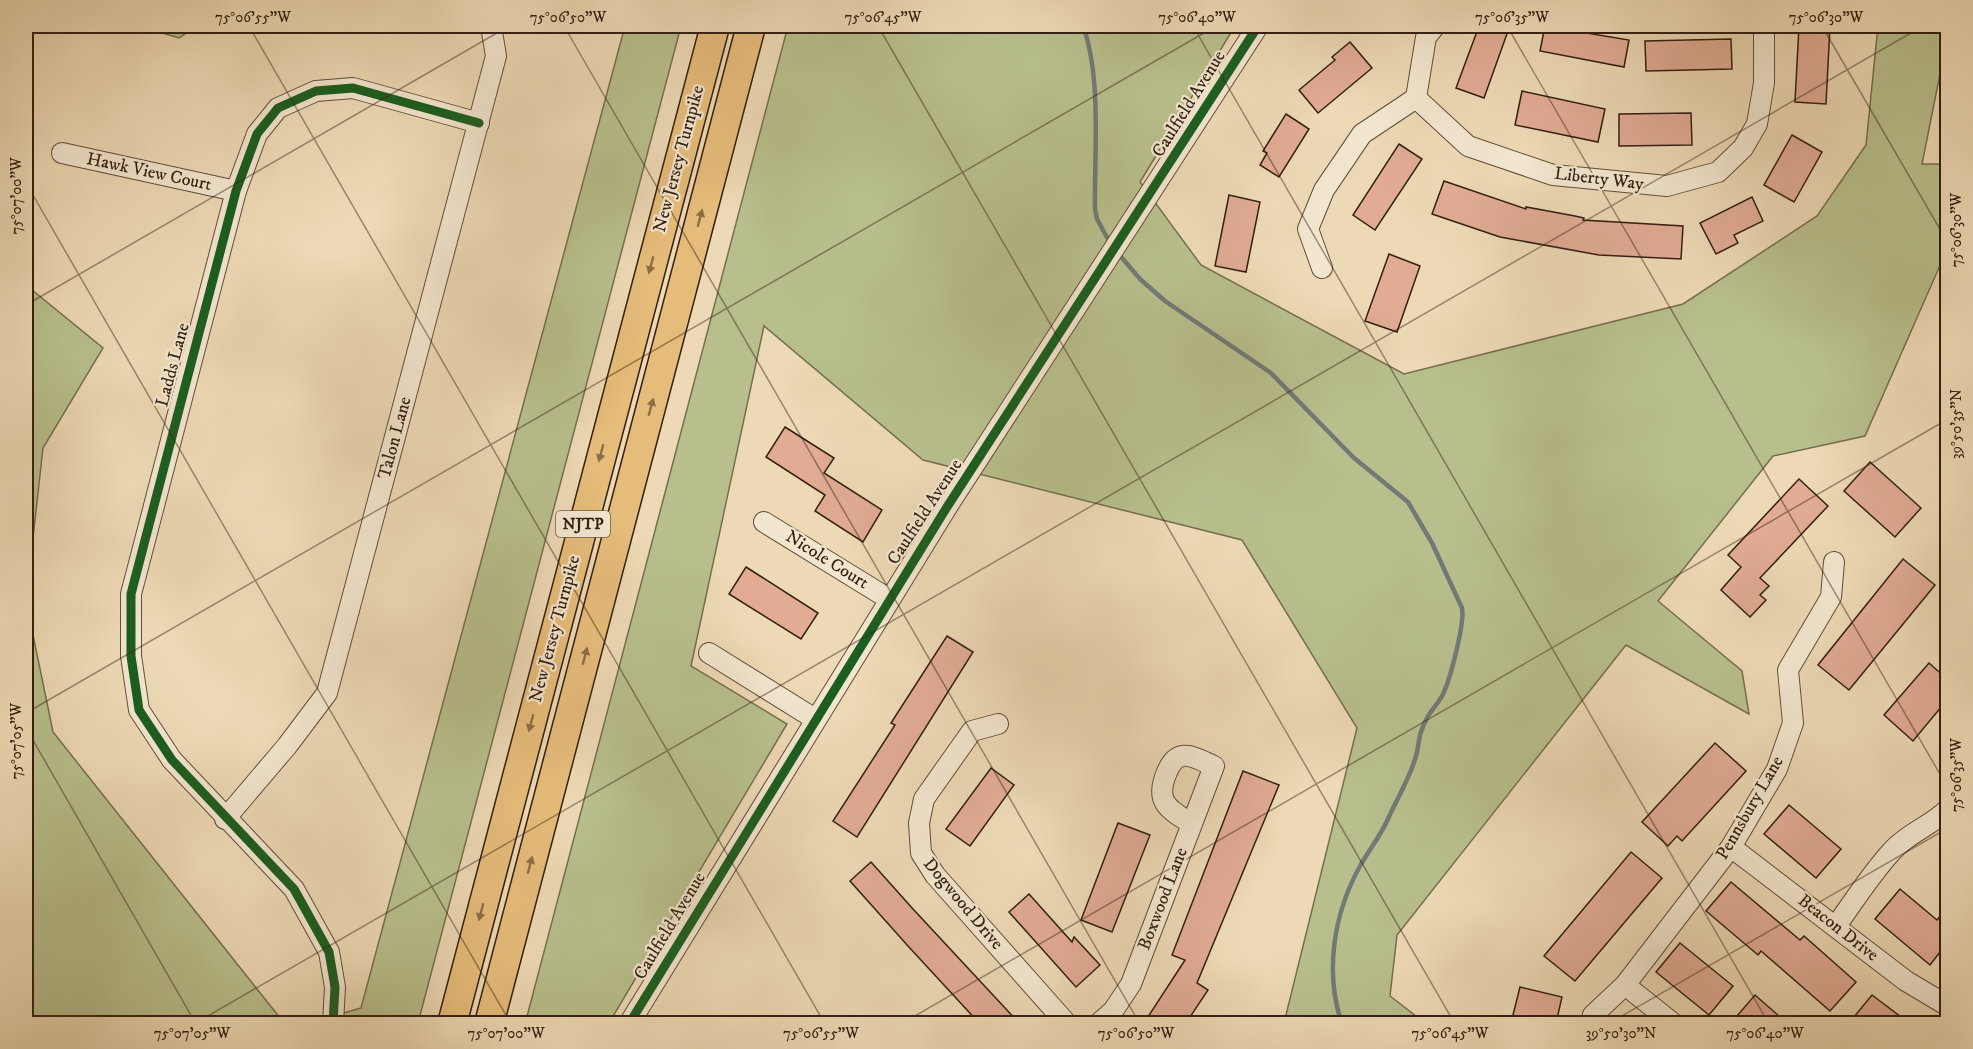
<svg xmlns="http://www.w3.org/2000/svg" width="1973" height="1049" viewBox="0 0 1973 1049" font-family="'IM FELL DW Pica',serif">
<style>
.green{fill:#b8bf8d;stroke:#756f4e;stroke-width:1.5}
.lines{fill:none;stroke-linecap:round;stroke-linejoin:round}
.stream{stroke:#727a75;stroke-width:4.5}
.building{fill:#e1ab94;stroke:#321f10;stroke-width:1.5}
.minor-casing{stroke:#614e39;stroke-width:22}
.highway-casing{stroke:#321f10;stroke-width:31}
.minor{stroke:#f3e6cf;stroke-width:20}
.highway{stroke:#e6bc7a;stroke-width:28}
.cycleway-casing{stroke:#f3e6cf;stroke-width:13}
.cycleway{stroke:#1b5e20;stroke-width:9}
.oneway{fill:#8c6e45}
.ticks{fill:none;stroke:#321f10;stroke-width:1.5;stroke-opacity:0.45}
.labels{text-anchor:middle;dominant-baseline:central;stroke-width:4.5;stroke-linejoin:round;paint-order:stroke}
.shield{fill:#f3e6cf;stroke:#6c5b49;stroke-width:1.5}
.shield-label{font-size:16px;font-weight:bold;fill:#321f10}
.street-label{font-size:18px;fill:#321f10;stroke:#f3e6cf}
.neatline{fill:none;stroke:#321f10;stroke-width:2}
.ticks-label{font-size:15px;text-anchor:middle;fill:#321f10}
</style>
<rect width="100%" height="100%" fill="#edd9b5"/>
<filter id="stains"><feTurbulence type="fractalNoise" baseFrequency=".00333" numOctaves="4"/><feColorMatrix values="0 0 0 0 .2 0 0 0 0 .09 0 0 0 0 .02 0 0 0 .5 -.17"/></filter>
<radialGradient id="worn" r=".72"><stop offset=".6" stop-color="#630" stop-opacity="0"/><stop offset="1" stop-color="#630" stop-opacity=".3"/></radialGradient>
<g class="green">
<polygon points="139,26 197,26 179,38"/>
<polygon points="625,26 681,26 418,1023 305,1024 361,1008"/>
<polygon points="788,26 1235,26 1140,182 1201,265 1404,374 1683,304 1817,216 1866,145 1878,26 1947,26 1947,52 1943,59 1922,164 1947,164 1947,261 1941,263 1865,436 1773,456 1658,601 1742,671 1749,714 1626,645 1397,935 1390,996 1425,1023 1284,1023 1357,728 1242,540 923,460 764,326 691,666 787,724 609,1023 525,1024"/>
<polygon points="26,285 103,348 43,448 26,601 53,732 284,1023 26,1023"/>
</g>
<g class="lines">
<g class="stream">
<path d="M1083,26C1102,78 1094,153 1095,209L1097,219L1110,243"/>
<path d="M1117,252L1140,279L1165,301L1271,373L1354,458L1408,502L1432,543L1462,608C1465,622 1451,676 1444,692C1441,700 1432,709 1427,718C1419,734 1420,736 1417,752C1412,775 1397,798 1388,819C1381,835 1369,850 1360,866C1334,913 1324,972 1342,1024"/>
</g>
</g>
<g class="building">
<polygon points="1479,26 1494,26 1508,31 1484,98 1456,88"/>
<polygon points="1545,26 1629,40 1624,67 1540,51"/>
<polygon points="1799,26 1830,26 1826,104 1795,102"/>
<polygon points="1731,39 1732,69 1646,71 1645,41"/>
<polygon points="1350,42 1372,68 1318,113 1299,90 1335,60 1332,57"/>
<polygon points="1522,91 1605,109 1598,142 1515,125"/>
<polygon points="1691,113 1692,145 1619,146 1619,114"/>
<polygon points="1286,114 1309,129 1279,177 1260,165 1267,153 1263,151"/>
<polygon points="1792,135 1822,152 1794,202 1764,185"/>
<polygon points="1399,144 1422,159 1375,230 1353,215"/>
<polygon points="1444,181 1526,209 1526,207 1575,216 1584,218 1583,220 1683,226 1681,259 1599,255 1500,237 1432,214"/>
<polygon points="1229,195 1260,202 1246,272 1215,266"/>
<polygon points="1752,197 1763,221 1734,235 1738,243 1716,254 1700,223"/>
<polygon points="1389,254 1420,266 1397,332 1365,321"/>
<polygon points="785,427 834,458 824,473 882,510 863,542 815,511 825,495 766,457"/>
<polygon points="1870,462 1921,508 1895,537 1844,491"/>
<polygon points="1799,479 1828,506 1760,578 1769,586 1760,595 1766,600 1750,617 1721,590 1741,567 1728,555"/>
<polygon points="1903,559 1935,585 1849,690 1818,665"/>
<polygon points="746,567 818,613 801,639 729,594"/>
<polygon points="947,636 973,652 857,837 833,821 895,725 891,723"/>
<polygon points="1929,663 1947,679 1947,700 1913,741 1884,715"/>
<polygon points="1715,743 1746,771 1682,841 1677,836 1668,846 1642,822"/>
<polygon points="991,768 1014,785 970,846 946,829"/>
<polygon points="1243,771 1279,785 1197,983 1208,990 1186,1023 1144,1023 1185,960 1172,955"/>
<polygon points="1789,805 1841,849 1816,878 1764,834"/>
<polygon points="1118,823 1150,835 1112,932 1081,920"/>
<polygon points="1631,852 1662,878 1575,981 1544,956"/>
<polygon points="871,862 913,909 1019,1023 979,1023 908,946 850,881"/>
<polygon points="1731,882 1800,940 1804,936 1856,982 1830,1011 1761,951 1758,955 1706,911"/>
<polygon points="1900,889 1937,920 1947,908 1947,943 1930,965 1875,919"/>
<polygon points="1029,894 1072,942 1074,937 1100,965 1076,987 1009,912"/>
<polygon points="1680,943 1733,986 1709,1015 1656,972"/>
<polygon points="1520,987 1562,997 1556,1023 1511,1023"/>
<polygon points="1755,995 1787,1023 1731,1023"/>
<polygon points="1872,995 1909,1023 1849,1023"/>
</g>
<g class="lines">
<g class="minor-casing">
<g id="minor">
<polyline points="1435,26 1426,37 1416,98 1468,146 1553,175 1667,186 1718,172 1743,148 1757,124 1764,83 1764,26"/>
<polyline points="62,153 236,191"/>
<polyline points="1322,268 1308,229 1324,190 1362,134 1416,98"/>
<polyline points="764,522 889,599"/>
<polyline points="709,653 815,719"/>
<polyline points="998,724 972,731 924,799 919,823 921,853 935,875 1067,1024"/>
<polyline points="225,819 287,746 327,693 496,56 491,26"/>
<polyline points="1731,847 1906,981 1948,1006"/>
<path d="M1836,926C1854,901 1871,874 1892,851C1908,833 1931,826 1948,809"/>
<polyline points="1625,985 1674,1024"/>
<polyline points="333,1024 335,987 329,952 294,889 172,760 139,710 131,656 131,594 236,191 257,134 278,108 316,91 353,88 479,123"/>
<polyline points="629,1024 947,507 1258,26"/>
<path d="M1098,1024L1113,1011L1131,984L1214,766C1193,757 1178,746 1167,772C1154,802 1168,809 1192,824"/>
<polyline points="1591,1024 1593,1015 1625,985 1731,847 1777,769 1793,723 1788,670 1831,597 1834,562"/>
</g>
</g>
<g class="highway-casing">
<g id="highway">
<polyline points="452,1024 715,26"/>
<polyline points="489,1024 751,26"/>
</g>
</g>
<use href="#minor" class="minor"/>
<use href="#highway" class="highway"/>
<g class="cycleway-casing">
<g id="cycleway">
<polyline points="333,1024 335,987 329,952 294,889 172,760 139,710 131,656 131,594 236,191 257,134 278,108 316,91 353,88 479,123"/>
<polyline points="629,1024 947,507 1258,26"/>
</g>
</g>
<use href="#cycleway" class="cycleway"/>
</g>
<defs><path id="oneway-solid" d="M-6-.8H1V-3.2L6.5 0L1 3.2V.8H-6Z" transform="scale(1.5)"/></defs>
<g class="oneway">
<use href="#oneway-solid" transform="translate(700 218) rotate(-75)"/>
<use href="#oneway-solid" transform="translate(651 265) rotate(105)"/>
<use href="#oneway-solid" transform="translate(651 407) rotate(-75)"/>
<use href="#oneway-solid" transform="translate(601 453) rotate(105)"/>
<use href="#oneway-solid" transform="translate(585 656) rotate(-75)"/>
<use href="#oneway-solid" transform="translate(531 723) rotate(105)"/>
<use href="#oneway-solid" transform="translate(530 865) rotate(-75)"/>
<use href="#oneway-solid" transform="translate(481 912) rotate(105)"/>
</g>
<path class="ticks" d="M249,26L825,1024M564,26L1140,1024M878,26L1455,1024M1193,26L1769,1024M1507,26L1948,788M1822,26L1948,243M26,183L511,1024M26,305L509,26M26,713L1216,26M26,728L196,1024M194,1024L1923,26M901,1024L1948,419M1608,1024L1948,828"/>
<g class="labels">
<rect class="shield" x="556" y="511" width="54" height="26" rx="4.5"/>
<g class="shield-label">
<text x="583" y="524">NJTP</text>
</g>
<g class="street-label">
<text transform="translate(1189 104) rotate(-58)">Caulfield Avenue</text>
<text transform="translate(679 159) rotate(-75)">New Jersey Turnpike</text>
<text transform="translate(149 172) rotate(12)">Hawk View Court</text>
<text transform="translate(1599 179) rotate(7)">Liberty Way</text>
<text transform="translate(173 365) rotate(-75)">Ladds Lane</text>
<text transform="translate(395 438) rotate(-75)">Talon Lane</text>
<text transform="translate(925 512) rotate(-57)">Caulfield Avenue</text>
<text transform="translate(827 560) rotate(32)">Nicole Court</text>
<text transform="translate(555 629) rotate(-75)">New Jersey Turnpike</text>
<text transform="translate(1750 808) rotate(-60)">Pennsbury Lane</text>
<text transform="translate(1163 899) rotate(-69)">Boxwood Lane</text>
<text transform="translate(963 904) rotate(50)">Dogwood Drive</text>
<text transform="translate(670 926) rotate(-59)">Caulfield Avenue</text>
<text transform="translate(1838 928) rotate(38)">Beacon Drive</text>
</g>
</g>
<rect width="1973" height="1049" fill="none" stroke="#edd9b5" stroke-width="66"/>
<rect x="33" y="33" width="1907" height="983" class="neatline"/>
<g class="ticks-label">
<text x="253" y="22">75°06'55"W</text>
<text x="568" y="22">75°06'50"W</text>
<text x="883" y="22">75°06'45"W</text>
<text x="1197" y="22">75°06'40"W</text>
<text x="1512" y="22">75°06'35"W</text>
<text x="1826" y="22">75°06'30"W</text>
<text transform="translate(16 196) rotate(-90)" y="5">75°07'00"W</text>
<text transform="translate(1956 230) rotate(-90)" y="5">75°06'30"W</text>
<text transform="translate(1956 424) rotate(-90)" y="5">39°50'35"N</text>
<text transform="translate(16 741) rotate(-90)" y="5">75°07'05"W</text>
<text transform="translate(1956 775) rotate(-90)" y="5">75°06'35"W</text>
<text x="192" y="1038">75°07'05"W</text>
<text x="506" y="1038">75°07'00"W</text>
<text x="821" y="1038">75°06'55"W</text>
<text x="1136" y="1038">75°06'50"W</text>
<text x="1450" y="1038">75°06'45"W</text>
<text x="1621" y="1038">39°50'30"N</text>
<text x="1765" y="1038">75°06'40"W</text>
</g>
<rect width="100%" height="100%" filter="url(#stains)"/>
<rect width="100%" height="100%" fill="url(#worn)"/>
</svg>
